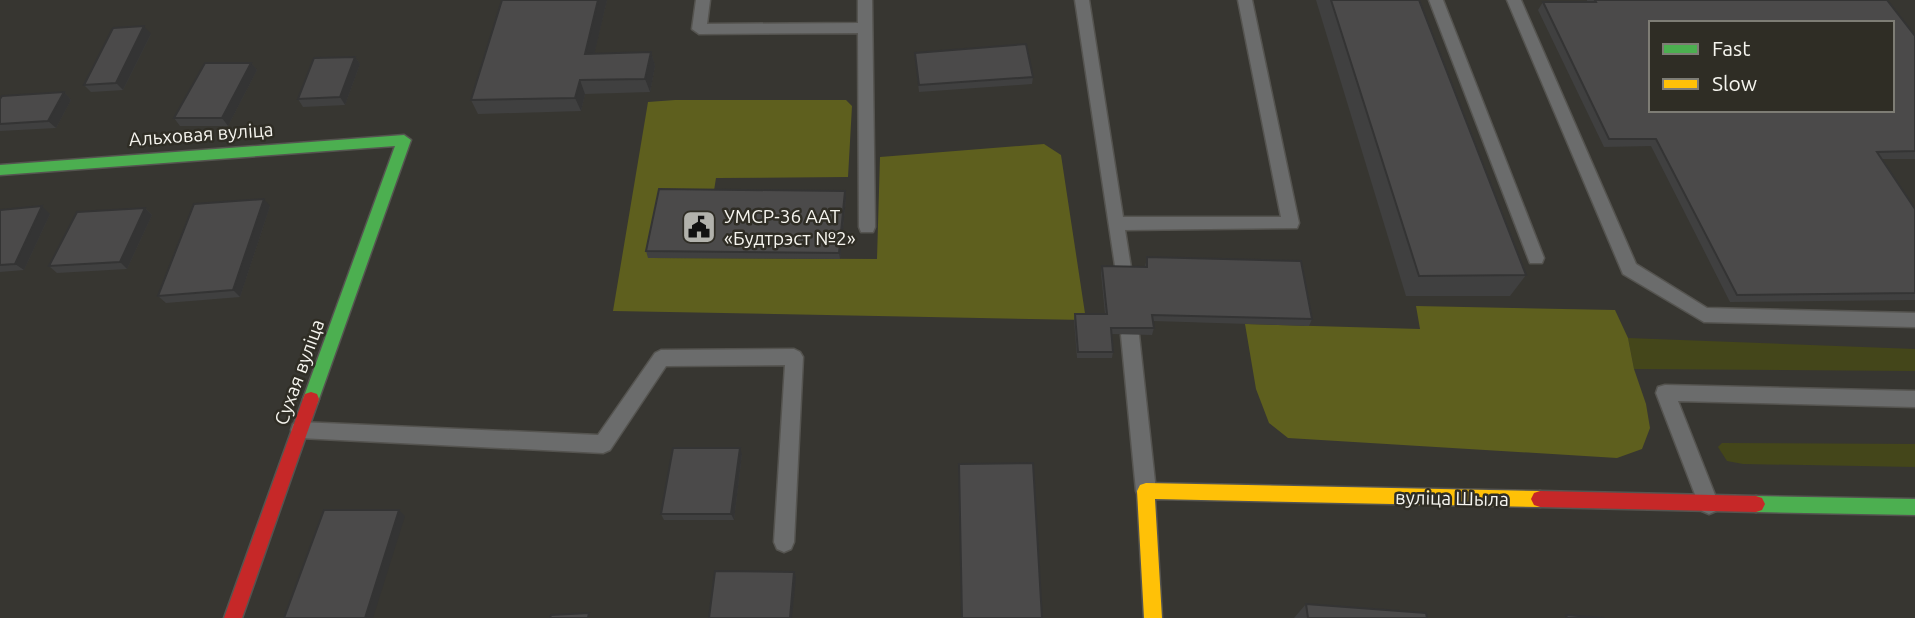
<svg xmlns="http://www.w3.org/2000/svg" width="1915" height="618" viewBox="0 0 1915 618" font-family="Ubuntu,sans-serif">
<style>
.green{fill:#44461a}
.forest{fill:#5e5f1e}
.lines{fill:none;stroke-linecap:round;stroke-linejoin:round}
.lane-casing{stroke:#555450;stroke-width:3}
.fast-casing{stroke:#555450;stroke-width:3}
.slow-casing{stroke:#555450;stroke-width:3}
.jam-casing{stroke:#555450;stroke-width:3}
.lane{fill:#6b6c6c;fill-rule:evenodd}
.fast{fill:#4caf50;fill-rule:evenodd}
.slow{fill:#ffc107;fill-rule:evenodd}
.jam{fill:#c62828;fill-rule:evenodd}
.wall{fill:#404040}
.shaded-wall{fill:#343434}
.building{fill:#4b4a4a;stroke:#343434;stroke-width:2;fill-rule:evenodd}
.labels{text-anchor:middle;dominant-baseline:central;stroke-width:5;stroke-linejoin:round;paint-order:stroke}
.street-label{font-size:19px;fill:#f5f4ee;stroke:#2f2d25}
.poi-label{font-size:19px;fill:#f5f4ee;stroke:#2f2d25;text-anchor:start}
</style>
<rect width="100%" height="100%" fill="#373631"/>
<g class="green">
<polygon points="1628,338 1915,349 1915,371 1634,369"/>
<polygon points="1722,443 1915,444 1915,467 1743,464 1727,461 1718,447"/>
</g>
<g class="forest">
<polygon points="675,100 846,100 852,106 848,177 716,178 713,197 649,258 877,259 880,157 1044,144 1061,155 1086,320 613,311 648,102"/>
<polygon points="1416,306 1615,310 1628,338 1634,369 1646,404 1650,428 1642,449 1617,458 1288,438 1269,423 1256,389 1245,324 1420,329"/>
</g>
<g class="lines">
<g class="lane-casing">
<g id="lane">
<polygon points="696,0 710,0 707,24 858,23 858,0 872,0 875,227 873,232 861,232 859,227 858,33 699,34 692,29"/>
<polygon points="1075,0 1089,0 1123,217 1281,217 1238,0 1252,0 1299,223 1297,228 1125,230 1132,274 1129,279 1117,279"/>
<polygon points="1429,0 1443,0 1544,258 1542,263 1530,263 1528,258"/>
<polygon points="1507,0 1521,0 1636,264 1707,308 1915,313 1915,327 1704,322 1623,274"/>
<polygon points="1130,328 1136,330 1139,335 1156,491 1153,497 1146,500 1139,497 1136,491 1121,335 1124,330"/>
<polygon points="794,349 800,352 803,357 794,542 791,549 784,552 777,549 774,542 785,365 666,366 610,450 603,453 300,438 293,436 291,430 293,424 300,422 598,435 655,353 661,350"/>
<polygon points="1665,385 1915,391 1915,407 1678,401 1719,505 1716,511 1709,514 1702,511 1699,505 1656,393 1658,387"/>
</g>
</g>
<g class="fast-casing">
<g id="fast">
<polygon points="404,135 411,140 319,399 317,404 311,406 305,404 303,399 395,146 0,175 0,165"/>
<polygon points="1756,496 1915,499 1915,515 1756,512 1750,510 1747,504 1750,498"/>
</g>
</g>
<g class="slow-casing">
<polygon id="slow" points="1146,483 1540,491 1546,493 1549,499 1546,505 1540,507 1155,499 1162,618 1144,618 1137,491 1140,485"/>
</g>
<g class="jam-casing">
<g id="jam">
<polygon points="311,392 317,394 319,399 242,618 224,618 303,399 305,394"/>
<polygon points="1540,491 1756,496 1762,498 1765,504 1762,510 1756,512 1540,507 1534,505 1531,499 1534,493"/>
</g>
</g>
<use href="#lane" class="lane"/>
<use href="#fast" class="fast"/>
<use href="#slow" class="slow"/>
<use href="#jam" class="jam"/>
</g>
<g class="wall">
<polygon points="502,0 607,0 594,54 651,52 655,66 650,92 585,94 581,111 478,114 471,100"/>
<polygon points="1316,0 1419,0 1526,275 1510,296 1406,296"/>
<polygon points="1587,0 1887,0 1915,36 1915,159 1882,159 1915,209 1915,300 1730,302 1651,146 1604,147 1538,10 1543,2 1587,2"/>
<polygon points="151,34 123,90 91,92 84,85"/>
<polygon points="915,53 1033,77 1032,84 919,92"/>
<polygon points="355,57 360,64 345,105 303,107 298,99"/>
<polygon points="251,63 257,70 228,126 180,126 174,118"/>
<polygon points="64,92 71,100 56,128 0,131 0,99"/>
<polygon points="845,191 846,198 840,259 648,258 646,251"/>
<polygon points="270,206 240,297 166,303 158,296"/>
<polygon points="145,208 152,215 127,269 57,273 49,266"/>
<polygon points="0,210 50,214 24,270 0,272"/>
<polygon points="1147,257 1312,319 1309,326 1153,321 1154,328 1152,335 1111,334 1113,352 1112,358 1077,358 1074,320 1075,314 1105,314 1101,273 1102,266 1145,267"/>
<polygon points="742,454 734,520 664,520 661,514"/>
<polygon points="1306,604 1427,618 1294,618"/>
</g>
<g class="shaded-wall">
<polygon points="598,0 607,0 591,68 585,54"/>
<polygon points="144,26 151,34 123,90 116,83"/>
<polygon points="651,52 655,66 650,92 645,79"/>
<polygon points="355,57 360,64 345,105 340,97"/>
<polygon points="251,63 257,70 228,126 222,118"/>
<polygon points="580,80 585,94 581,111 575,98"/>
<polygon points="64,92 71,100 56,128 48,121"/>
<polygon points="845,191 846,198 840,259 839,253"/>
<polygon points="264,199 270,206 240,297 233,290"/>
<polygon points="42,206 50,214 24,270 15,264"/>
<polygon points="145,208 152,215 127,269 120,262"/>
<polygon points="740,448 742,454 734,520 731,514"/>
<polygon points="399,510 405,516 373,618 365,618"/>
<polygon points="794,572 796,577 792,618 790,618"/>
</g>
<g class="building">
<polygon points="502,0 598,0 585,54 651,52 645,79 580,80 575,98 471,100"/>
<polygon points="1331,0 1419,0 1526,275 1419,276"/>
<path d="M1595,0H1887L1915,36V151L1877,152L1915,209V293L1737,295L1656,139H1609L1543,2H1596ZM1651,23H1892V110H1651Z"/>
<polygon points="144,26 116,83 84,85 113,28"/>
<polygon points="1026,44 1033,77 919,85 915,53"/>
<polygon points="355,57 340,97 298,99 314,58"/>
<polygon points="205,63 251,63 222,118 174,118"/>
<polygon points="64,92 48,121 0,124 0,99 2,96"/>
<polygon points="659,189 845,191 839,253 646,251"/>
<polygon points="264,199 233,290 158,296 194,204"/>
<polygon points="42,206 15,264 0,265 0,210"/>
<polygon points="145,208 120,262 49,266 77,212"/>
<polygon points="1147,257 1301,261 1312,319 1152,315 1154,328 1111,328 1113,352 1078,352 1075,314 1107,314 1102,266 1147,267"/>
<polygon points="673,448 740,448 731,514 661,514"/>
<polygon points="1033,463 1042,618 962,618 959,464"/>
<polygon points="324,510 399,510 365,618 284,618"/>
<polygon points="715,571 794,572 790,618 709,618"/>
<polygon points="1306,604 1426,613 1427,618 1308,618"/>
<polygon points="589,613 588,618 550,618 551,615"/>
<polygon points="1566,615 1604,618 1567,618"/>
</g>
<defs>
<g id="civic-square" transform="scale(1.75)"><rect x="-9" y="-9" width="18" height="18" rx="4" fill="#b2b2ac" stroke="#2f2d25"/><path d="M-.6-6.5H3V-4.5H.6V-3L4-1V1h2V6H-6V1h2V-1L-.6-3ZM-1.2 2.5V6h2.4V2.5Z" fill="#111"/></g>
</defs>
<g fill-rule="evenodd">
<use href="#civic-square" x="699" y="227"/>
</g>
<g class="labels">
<g class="street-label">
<text transform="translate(201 134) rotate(-4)">Альховая вуліца</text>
<text transform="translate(299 372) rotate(-70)">Сухая вуліца</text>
<text transform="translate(1452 498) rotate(1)">вуліца Шыла</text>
</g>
<g class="poi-label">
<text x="724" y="216">УМСР-36 ААТ<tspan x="724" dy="22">«Будтрэст №2»</tspan></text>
</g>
</g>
<rect x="1649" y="21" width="245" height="91" fill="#2f2d25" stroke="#7e7d75" stroke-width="2"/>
<rect x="1663" y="44" width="35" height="10" fill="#4caf50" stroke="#7e7d75" stroke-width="2"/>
<text x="1712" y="56" font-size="21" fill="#f5f4ee">Fast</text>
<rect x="1663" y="79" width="35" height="10" fill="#ffc107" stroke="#7e7d75" stroke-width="2"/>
<text x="1712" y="91" font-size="21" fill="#f5f4ee">Slow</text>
</svg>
